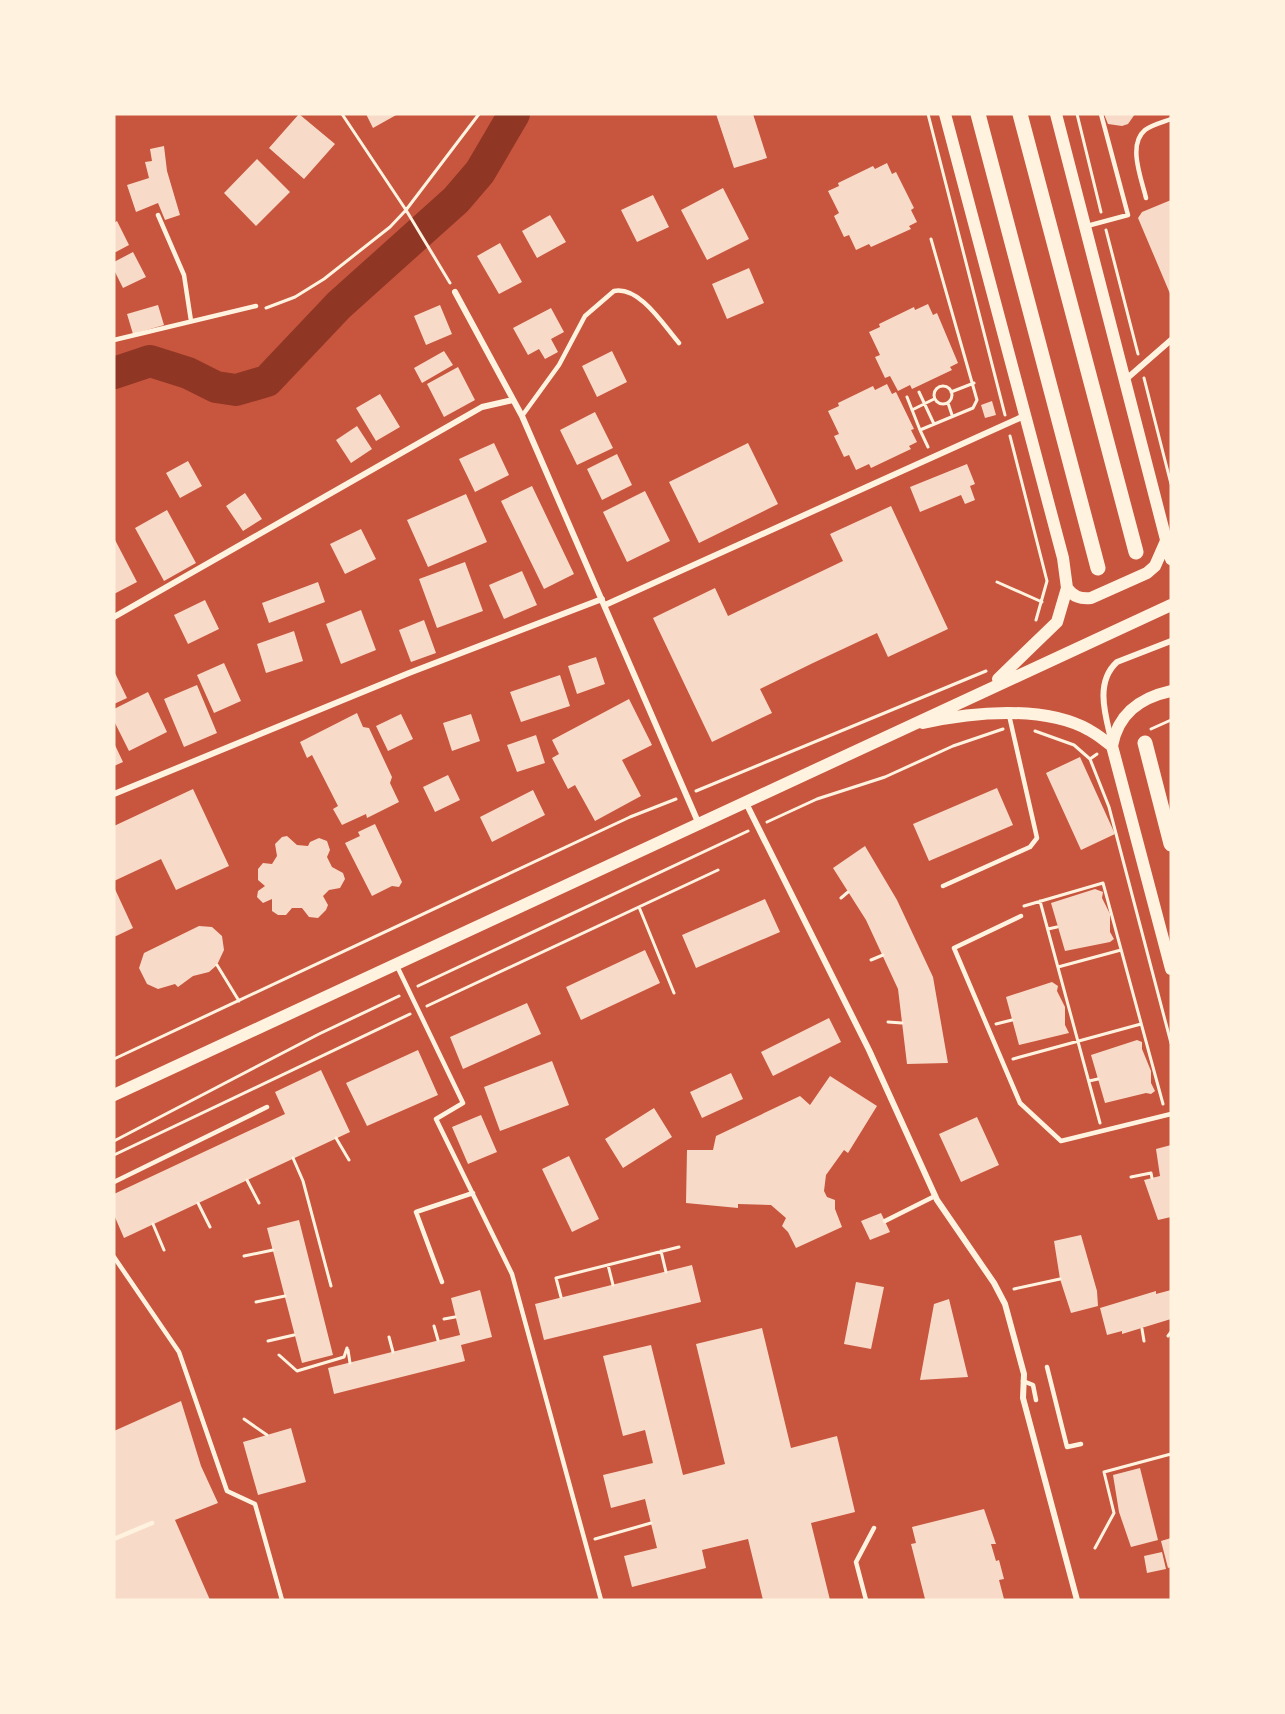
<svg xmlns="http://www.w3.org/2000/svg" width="1285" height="1714" viewBox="0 0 1285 1714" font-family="'Work Sans',sans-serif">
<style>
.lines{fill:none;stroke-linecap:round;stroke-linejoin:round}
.river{stroke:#8f3625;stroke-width:32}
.building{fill:#f7dbc8}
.path{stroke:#fff3e0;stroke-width:3}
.service{stroke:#fff3e0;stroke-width:4.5}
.minor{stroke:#fff3e0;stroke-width:6}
.secondary{stroke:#fff3e0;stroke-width:12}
.primary{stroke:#fff3e0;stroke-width:15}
</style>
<rect width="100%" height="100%" fill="#c8553d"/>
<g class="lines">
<!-- river -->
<path class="river" d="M114,373L150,361L188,373L216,387L236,390L267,381L339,305L456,200L480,172L514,114"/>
</g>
<!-- building -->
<path class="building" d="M299,114L335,144L304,179L269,148Z
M366,114H398L373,128Z
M716,114H753L767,158L734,168Z
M1104,114H1135L1128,124L1122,126L1108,124Z
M164,146L167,171L180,215L165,220L158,203L136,212L127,185L149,178L145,162L152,161L150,149Z
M257,159L290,192L256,226L224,193Z
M887,163L892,174L896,172L914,208L911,210L917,222L909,226L911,229L871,247L869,244L856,250L849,235L844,237L834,216L839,213L828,191L839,186L838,183L873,166L875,169Z
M723,188L749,239L707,260L681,210Z
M653,195L669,227L637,242L621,210Z
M1171,200V296L1138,218L1142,212Z
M550,215L566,242L537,258L522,231Z
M117,221L129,245L114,253V223Z
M500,243L522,282L499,294L477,256Z
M133,252L146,277L123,288L114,270V262Z
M749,268L764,303L727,319L712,284Z
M928,304L933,315L937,313L958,363L950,367L952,370L912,389L910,385L898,391L890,376L885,378L875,357L880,355L869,332L880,327L879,324L914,307L915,310Z
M158,305L164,325L133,334L127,314Z
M440,305L452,334L426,345L414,316Z
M551,308L564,332L551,339L558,352L545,359L539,349L528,355L513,328Z
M444,351L453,365L422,383L414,368Z
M612,351L627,382L597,397L582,366Z
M458,367L475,400L444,417L427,384Z
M887,384L892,394L896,392L914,429L911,430L917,442L909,446L911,449L871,468L869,464L856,470L849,455L844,457L834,436L839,434L828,411L839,406L838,403L873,386L875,390Z
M380,394L400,427L376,441L356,408Z
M992,401L996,415L985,418L981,405Z
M595,412L613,448L577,465L560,430Z
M357,426L372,449L351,463L336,440Z
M494,443L509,475L475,492L459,459Z
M748,443L778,504L699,543L669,482Z
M617,454L632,485L602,500L587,469Z
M188,461L202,486L180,498L166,473Z
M967,464L975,484L970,486L975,500L965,504L961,495L920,512L910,487Z
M532,486L574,574L544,589L501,501Z
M645,491L670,541L627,562L603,512Z
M245,493L262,519L243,531L226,506Z
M466,494L487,542L428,567L407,520Z
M891,506L948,629L888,657L877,633L813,663L760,689L772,713L712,742L653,618L715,588L728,616L843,561L830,534Z
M167,510L196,563L164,581L135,528Z
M361,529L376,559L345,574L330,544Z
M114,538L137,582L114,594Z
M465,562L483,611L437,628L419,579Z
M522,571L537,605L504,619L489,585Z
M318,582L325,602L269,623L262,603Z
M205,600L219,629L188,644L174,615Z
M361,610L376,650L341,664L326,624Z
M424,620L436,653L411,662L399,630Z
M294,631L303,661L266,673L257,644Z
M596,657L605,684L577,694L568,666Z
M224,663L241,701L214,713L197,675Z
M114,671L127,698L114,704Z
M560,675L570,706L521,722L510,692Z
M197,685L217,733L184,747L164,699Z
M148,692L167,732L129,751L114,721V709Z
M629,699L652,745L622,760L641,796L595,821L575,785L568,789L552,758L559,754L552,740Z
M357,713L363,727L369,728L392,777L390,783L399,802L367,818L366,814L342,825L333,809L338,806L312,755L307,758L300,742Z
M401,714L413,739L388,751L376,726Z
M471,714L480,741L452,751L443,723Z
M536,735L545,763L517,772L507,745Z
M114,743L123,762L114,766Z
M1080,757L1115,834L1081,850L1046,773Z
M448,775L460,800L435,812L423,787Z
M997,788L1013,825L929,861L913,824Z
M193,789L229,866L176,890L161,859L114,881V826Z
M533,790L545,815L492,842L480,817Z
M375,824L402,882L399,887L392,886L372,896L345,843L360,836L358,832Z
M287,836L297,845L308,846L310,842L319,838L327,841L330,850L327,857L332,867L343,873L345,879L340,888L329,890L323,896L328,905L326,910L318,918L309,917L302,908H292L286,915H278L272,911V899L263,903L257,897L258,891L265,886L258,880V869L263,863L272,864L277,856L275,844L282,837Z
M865,846L897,900L933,977L948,1063L907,1064L898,989L866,920L833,868Z
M114,887L133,928L114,937Z
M1095,889L1103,892L1102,898L1110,914V932L1114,939L1110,942L1065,951L1051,903Z
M765,899L780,932L696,968L682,935Z
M199,926L212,927L222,936L224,950L217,965L209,972L193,976L178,987L175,984L158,989L147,984L139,968L144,953Z
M645,950L660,983L581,1020L566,987Z
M1052,982L1058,986L1057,991L1065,1007V1025L1069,1033L1019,1045L1006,997Z
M527,1003L541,1034L463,1069L450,1037Z
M829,1018L841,1042L773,1076L761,1052Z
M1137,1040L1142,1042V1049L1151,1071V1083L1155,1091L1151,1094L1146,1093L1105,1103L1091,1055Z
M418,1050L438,1095L367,1126L346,1083Z
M552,1061L569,1105L500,1131L484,1087Z
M321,1070L350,1132L124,1238L114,1215V1194L285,1114L275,1092Z
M731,1073L743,1099L702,1118L690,1092Z
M830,1076L877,1106L848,1153L844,1150L826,1175L824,1191L827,1197L835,1200V1209L842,1227L796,1248L788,1232L782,1226L786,1218L771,1205L738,1204V1208L686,1203L687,1150H713L716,1136L800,1096L810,1105Z
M654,1108L672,1137L623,1168L605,1139Z
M481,1115L497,1152L468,1164L452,1127Z
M977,1117L999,1165L961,1182L939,1134Z
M1171,1145V1217L1158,1220L1144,1180L1160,1176L1156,1149Z
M569,1156L599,1219L572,1232L542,1169Z
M881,1213L890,1232L870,1240L861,1221Z
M299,1220L333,1355L302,1363L267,1228Z
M1081,1235L1097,1291L1098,1306L1071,1313L1060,1279L1054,1241Z
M692,1265L701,1302L544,1340L535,1304Z
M856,1282L884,1287L871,1349L844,1344Z
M480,1290L492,1337L461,1345L465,1361L334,1394L328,1368L460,1335L451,1298Z
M1171,1290V1319L1122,1334V1331L1107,1335L1100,1308L1156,1291V1294Z
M949,1299L968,1377L920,1380L934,1304Z
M762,1328L791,1448L837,1436L855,1512L811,1523L830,1600H763L748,1539L702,1550L706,1568L632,1587L624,1556L657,1548L645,1499L611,1508L603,1475L653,1463L645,1430L623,1436L603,1356L651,1345L683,1475L725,1464L696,1344Z
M181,1401L201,1466L218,1503L175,1520L210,1600H114V1431Z
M291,1428L306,1482L258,1495L243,1442Z
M1140,1468L1158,1540L1131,1547L1119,1512L1113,1475Z
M984,1509L996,1544H991L996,1561L999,1560L1004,1579L999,1580L1004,1599H925L911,1544L916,1543L912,1527Z
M1171,1538V1567L1168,1568L1161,1541Z
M1162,1552L1166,1569L1147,1573L1144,1556Z"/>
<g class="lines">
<!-- path -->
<path class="path" d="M342,114L406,210L450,283
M928,114L1005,415
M1077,114L1101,212
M1106,230L1138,354
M266,308L295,297L324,279L390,227L406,210L479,114
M1144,378L1171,484
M934 395a9 9 0 1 1 18 0a9 9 0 1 1-18 0Z
M919,392L934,424
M951,392L974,383
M907,397L920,430L973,408L977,400L931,239
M948,403L952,415
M912,410L934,399
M920,430L928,447
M1010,436L1047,581L1036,620
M997,582L1042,602
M1151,729L1171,720
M1035,731L1074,745L1090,759L1097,754
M1090,759L1109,807L1171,1043
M696,791L986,671
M767,822L817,799L885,777L953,746L1003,729
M841,898L848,892
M1040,901L1100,1123
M1024,906L1103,883L1163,1104
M639,907L674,993
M1048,929L1057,927
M871,960L883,955
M217,965L239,1001
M1058,967L1121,950
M418,986L748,831
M427,1006L718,870
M888,1022L902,1023
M996,1024L1012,1020
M114,1059L630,817L676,799
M1013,1059L1141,1024
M1089,1081L1098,1079
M336,1138L349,1160
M114,1141L319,1034L399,996
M114,1155L410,1014
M293,1158L303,1181L331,1286
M1131,1177L1151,1173L1152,1178
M247,1180L259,1203
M198,1203L210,1227
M153,1224L164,1250
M661,1251L666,1272
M244,1256L273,1250
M608,1265L613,1285
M1014,1289L1060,1279
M561,1297L556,1278L679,1247
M256,1302L285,1296
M444,1319L455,1317
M434,1326L438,1340
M1142,1329L1144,1341
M1168,1336L1171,1332
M389,1337L393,1352
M268,1341L294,1335
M348,1350L350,1363
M279,1355L297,1371L344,1357L347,1348
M244,1419L267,1435
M595,1539L651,1523
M1095,1548L1114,1513L1104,1472L1171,1454"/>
<!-- service -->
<path class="service" d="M1146,198C1142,180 1127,145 1145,130C1151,125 1163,122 1171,119
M158,215L184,275L191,321
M1087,226L1128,215L1101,114
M114,340L256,306
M522,416L559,365L585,316L614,291C640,286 664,326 679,343
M943,886L1030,847L1037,838L1009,715
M1021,916L954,948L1020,1103L1061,1141L1171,1114
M396,964L463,1103L436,1119L512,1274L601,1600
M114,1182L267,1107
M885,1221L935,1196
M114,1257L179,1352L227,1491L255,1504L282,1600
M442,1282L416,1212L473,1193
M1047,1367L1067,1447L1081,1444
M1023,1381L1033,1385L1036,1400
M114,1539L152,1523
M866,1600L856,1562L874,1528"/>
<!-- minor -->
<path class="minor" d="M455,292L522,416L698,822
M1124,381L1171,340
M605,605L1024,416
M114,617L482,407L513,400
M1111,739C1105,714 1095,682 1117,662L1171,641
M114,794L409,673L602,599
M745,801L869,1050L937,1200L994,1283L1005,1304L1024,1374L1023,1398L1077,1600"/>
<!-- secondary -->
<path class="secondary" d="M945,114L1063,558L1067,588L1057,622L998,679
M1056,114L1171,559
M1067,588C1074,597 1080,599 1091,598L1147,573L1155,566L1166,541
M1171,691C1139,698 1118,714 1112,746L1171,969
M923,723C972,712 1044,705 1089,730C1097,734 1105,741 1112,746
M114,1095L1171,605"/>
<!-- primary -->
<path class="primary" d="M978,114L1098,568
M1020,114L1136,552
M1145,743L1171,844"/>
</g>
<!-- border -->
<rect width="1285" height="1714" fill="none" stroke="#fff3e0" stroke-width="231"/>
</svg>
